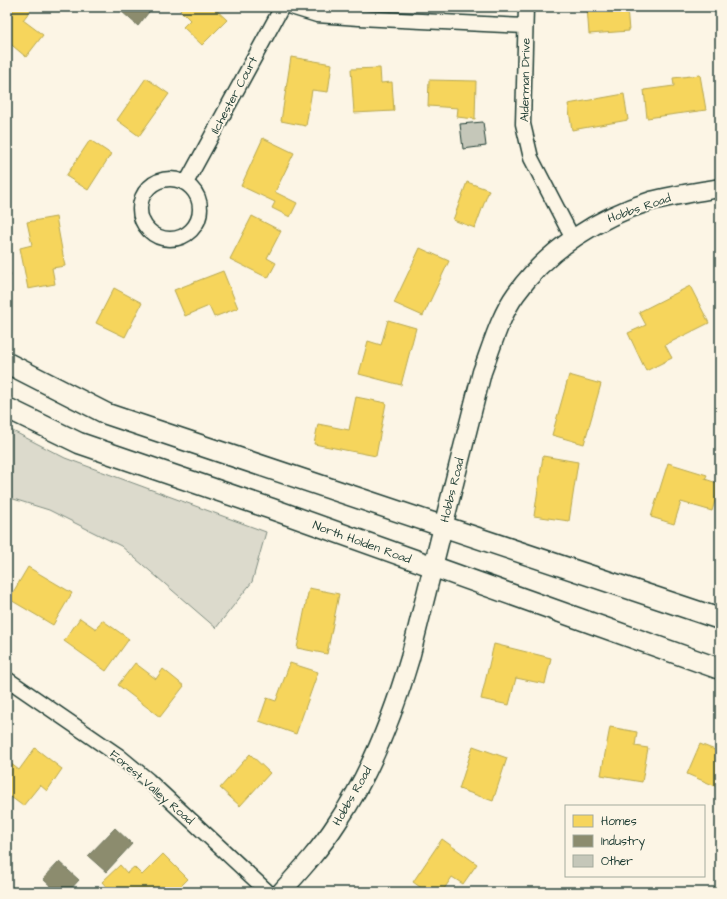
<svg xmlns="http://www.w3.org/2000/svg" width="727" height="899" viewBox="0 0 727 899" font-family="'Architects Daughter',sans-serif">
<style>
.green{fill:#dcdacc;stroke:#7e8c80}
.homes{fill:#f6d55c;stroke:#b6a750}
.industry{fill:#8c8c6e;stroke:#6b745d}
.building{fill:#c5c7b9;stroke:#1f3d34}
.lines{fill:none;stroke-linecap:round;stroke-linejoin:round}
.minor-casing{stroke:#1f3d34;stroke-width:17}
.tertiary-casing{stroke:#1f3d34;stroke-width:21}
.secondary-casing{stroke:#1f3d34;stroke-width:23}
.minor{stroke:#fcf5e5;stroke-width:14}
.tertiary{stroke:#fcf5e5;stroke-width:18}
.secondary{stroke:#fcf5e5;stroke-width:20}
.labels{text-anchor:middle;stroke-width:4;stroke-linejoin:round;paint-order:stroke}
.street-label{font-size:12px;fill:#1f3d34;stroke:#fcf5e5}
</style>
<rect width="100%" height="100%" fill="#fcf5e5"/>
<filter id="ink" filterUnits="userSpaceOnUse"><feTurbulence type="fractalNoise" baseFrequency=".025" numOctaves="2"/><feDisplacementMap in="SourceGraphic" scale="8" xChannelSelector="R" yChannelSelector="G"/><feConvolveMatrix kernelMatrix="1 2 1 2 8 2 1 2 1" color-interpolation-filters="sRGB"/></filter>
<g filter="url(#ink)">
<!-- green -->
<path class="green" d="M7,428L65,458L266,532L252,582L216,628L121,546L49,510L7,497Z"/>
<!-- homes -->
<path class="homes" d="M7,7H33L23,20L43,35L26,57L7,41Z
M177,7H213L227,20L202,45L183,27L190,20Z
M587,7H627L629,31L589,34Z
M291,57L332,64L328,92L312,90L306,126L281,121Z
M380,68L381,83L392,82L394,111L354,113L351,69Z
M700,75L706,110L647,118L644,90L674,86L673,78Z
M146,78L169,94L139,136L117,120Z
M429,80L476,81L475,119L457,117L458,108L428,106Z
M624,94L628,120L572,130L568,104Z
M263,138L294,153L275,192L297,203L290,217L272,208L275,202L241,186Z
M90,140L111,154L88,190L66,176Z
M467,182L489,190L475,228L453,220Z
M252,216L281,231L267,258L276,263L268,278L230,259Z
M56,217L65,266L52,268L55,284L28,289L20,248L32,245L27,222Z
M420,248L449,261L423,316L394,303Z
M223,271L238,308L214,317L209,306L185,316L174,290Z
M690,286L709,323L665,345L672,358L646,371L628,333L646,325L639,312Z
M114,288L142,303L125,337L96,323Z
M388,320L416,328L401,385L359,374L368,341L381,345Z
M569,375L601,384L584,444L552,435Z
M356,397L386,403L376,456L314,444L318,424L349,430Z
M543,456L578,462L569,521L534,516Z
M668,463L707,475L705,479L720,484L712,511L681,502L674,524L651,517Z
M28,567L72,593L53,625L9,599Z
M309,588L339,594L327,654L297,648Z
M80,618L96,629L102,620L129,639L106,671L64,641Z
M494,644L551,658L545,684L516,678L509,705L481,699Z
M135,663L156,679L163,669L184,686L160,717L118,685Z
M290,663L318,672L296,734L259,721L267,698L276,701Z
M610,727L637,732L635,746L648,748L642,782L601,775Z
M700,744L720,752V788L687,774Z
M473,746L507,758L493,801L459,789Z
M35,748L62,769L47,791L40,785L23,806L7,794V768L10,763L19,770Z
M250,754L270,773L240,806L220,788Z
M442,839L477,864L463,884L452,877L442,892H427L413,882Z
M163,854L188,879L175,892H111L102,882L120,865L127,873L134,867L142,875Z"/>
<!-- industry -->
<path class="industry" d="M125,7H151L152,8L138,26L121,11Z
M7,272L11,274L7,283Z
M115,828L132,844L106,872L88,856Z
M59,862L79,880L68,892H57L43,879Z"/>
<!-- building -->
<path class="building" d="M483,122L486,146L463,149L460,124Z"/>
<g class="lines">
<!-- minor casing -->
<g class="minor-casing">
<path id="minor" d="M291,7L317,15L359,18L525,26
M526,7L523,124L531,158L573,239
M140 209a30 30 0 1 1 60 0a30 30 0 1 1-60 0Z
M186,183L282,7
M7,679L119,756L148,780L268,892"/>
</g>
<!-- tertiary casing -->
<g class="tertiary-casing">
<path id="tertiary" d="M281,892C301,870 321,848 337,823C371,773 393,716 410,658L482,372C492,346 500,316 516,294C548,249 599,217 651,201C674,195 697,192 720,188"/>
</g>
<!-- secondary casing -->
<g class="secondary-casing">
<path id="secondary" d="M7,363L107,414L720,619
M7,408L79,443L272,509L720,669"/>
</g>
<!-- minor -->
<use href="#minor" class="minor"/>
<!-- tertiary -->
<use href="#tertiary" class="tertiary"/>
<!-- secondary -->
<use href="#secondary" class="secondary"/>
</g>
</g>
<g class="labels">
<!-- street labels -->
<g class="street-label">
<text transform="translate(525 80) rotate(-89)" y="4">Alderman Drive</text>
<text transform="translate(234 95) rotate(-62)" y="4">Ilchester Court</text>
<text transform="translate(639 208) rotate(-19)" y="4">Hobbs Road</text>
<text transform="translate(452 490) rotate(-76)" y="4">Hobbs Road</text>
<text transform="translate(362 542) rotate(20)" y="4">North Holden Road</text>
<text transform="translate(152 787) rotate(41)" y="4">Forest Valley Road</text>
<text transform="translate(352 796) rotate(-60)" y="4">Hobbs Road</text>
</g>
</g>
<!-- margin -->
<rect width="727" height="899" fill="none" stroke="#fcf5e5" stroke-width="24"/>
<rect x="12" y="12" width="703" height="875" fill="none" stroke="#1f3d34" stroke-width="1.5" filter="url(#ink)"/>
<!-- legend -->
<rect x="565" y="805" width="140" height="72" fill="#fcf5e5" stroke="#a4ab9e"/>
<rect x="573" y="815" width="20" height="12" fill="#f6d55c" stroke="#a4ab9e"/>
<text x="601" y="825" font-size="12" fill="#1f3d34">Homes</text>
<rect x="573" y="835" width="20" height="12" fill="#8c8c6e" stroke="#a4ab9e"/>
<text x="601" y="845" font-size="12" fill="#1f3d34">Industry</text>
<rect x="573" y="855" width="20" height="12" fill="#c5c7b9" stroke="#a4ab9e"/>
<text x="601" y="865" font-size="12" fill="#1f3d34">Other</text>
</svg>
